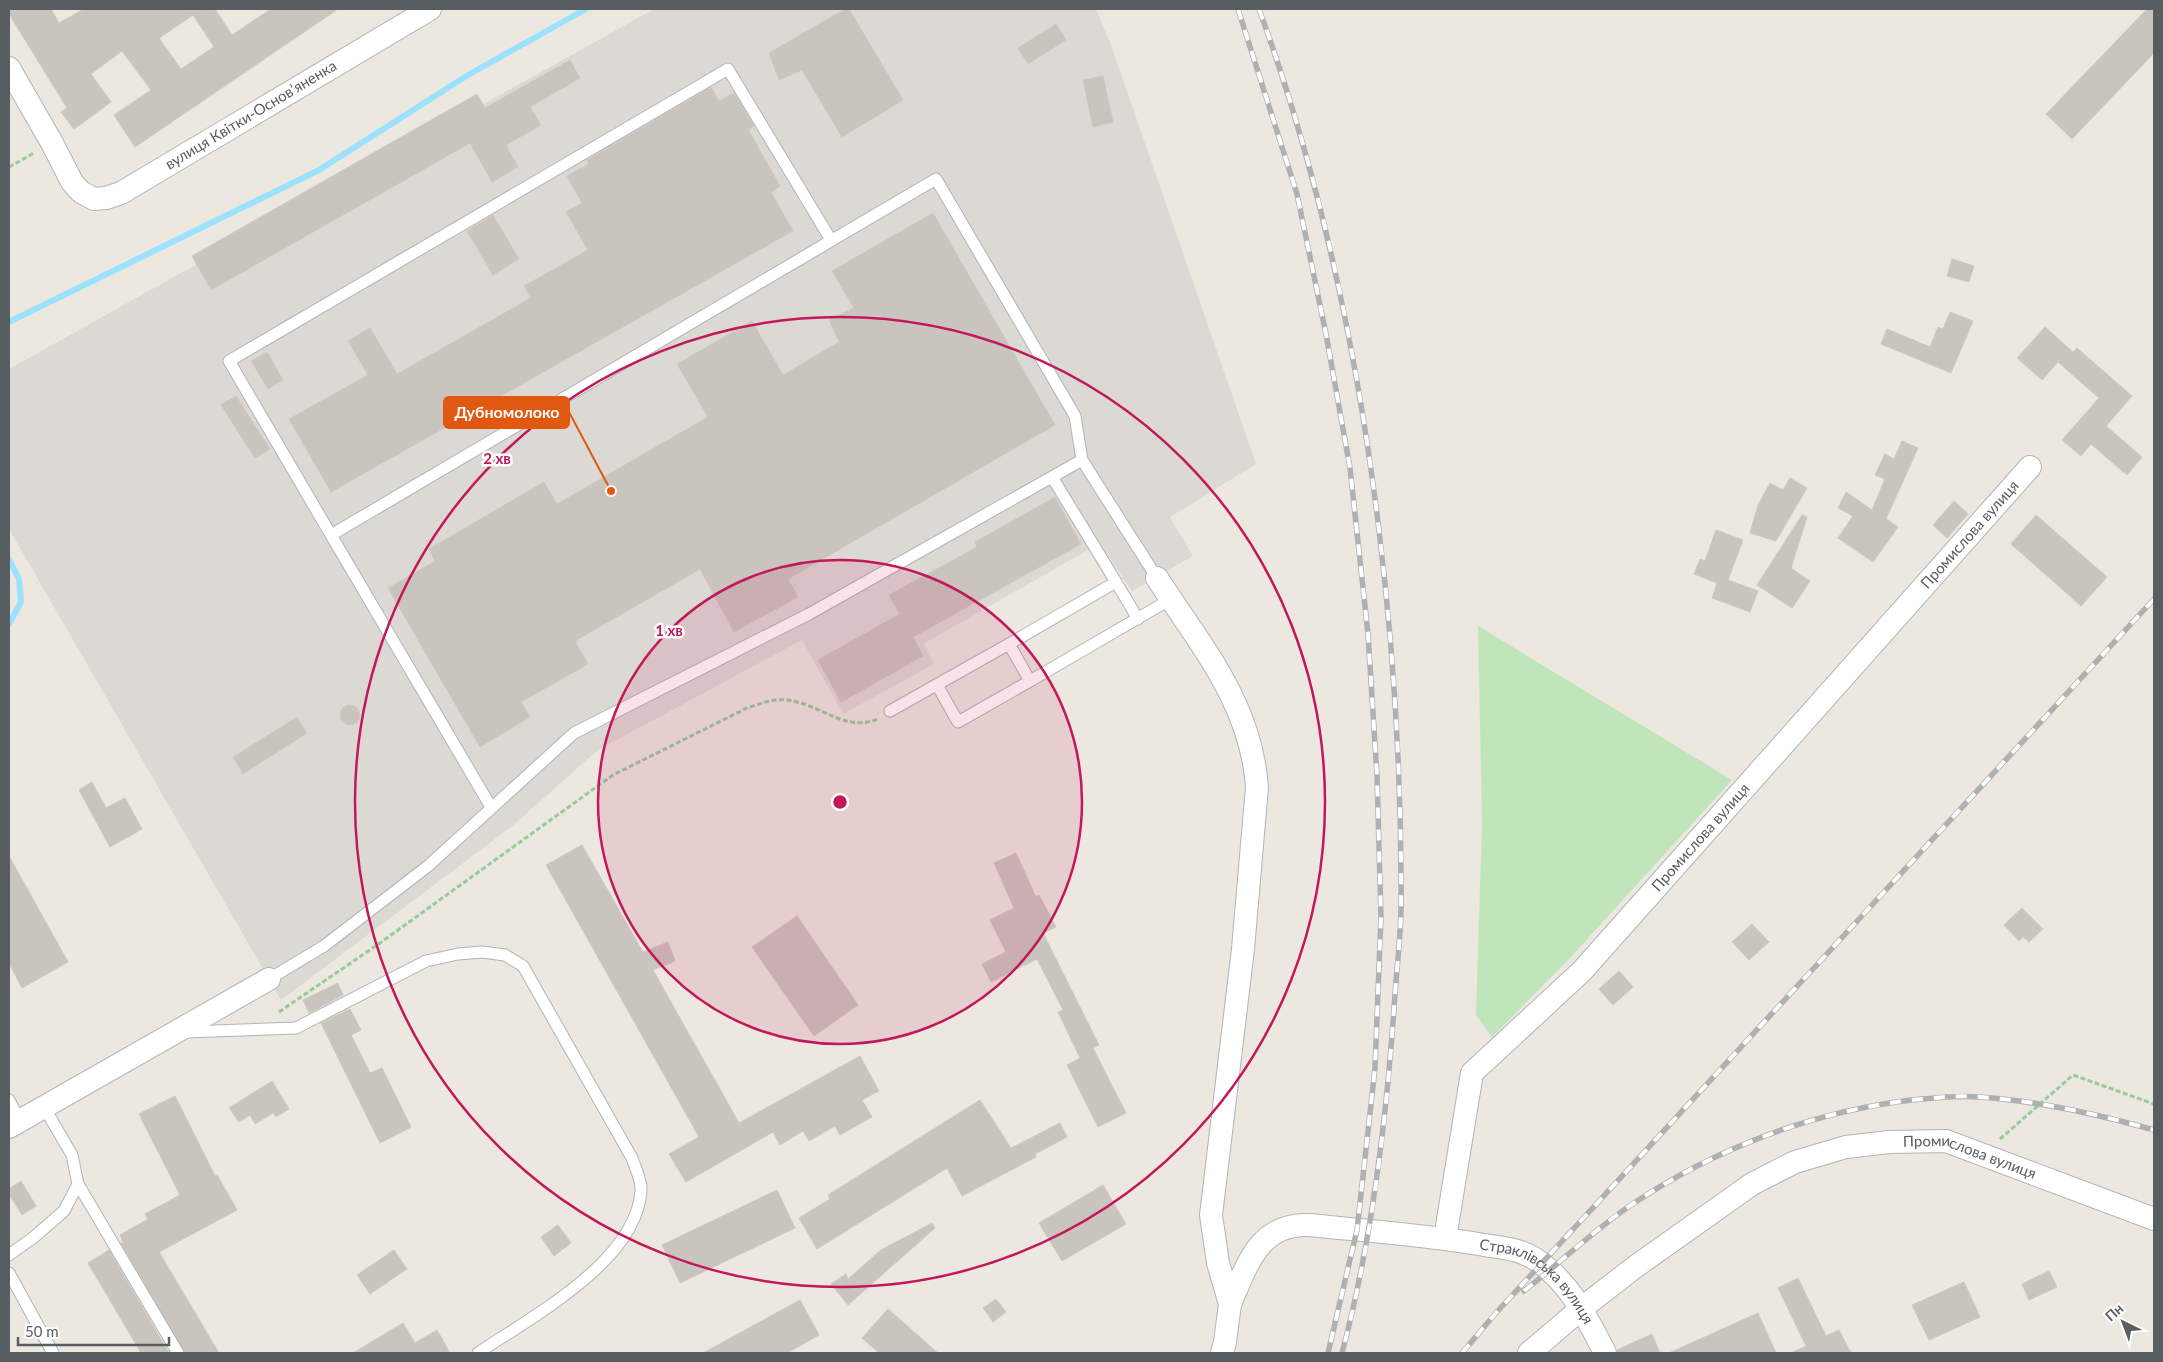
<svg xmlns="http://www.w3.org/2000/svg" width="2163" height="1362" viewBox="0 0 2163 1362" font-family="Lato,sans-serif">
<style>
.industrial{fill:#dcd9d4}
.green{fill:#c0e5ba}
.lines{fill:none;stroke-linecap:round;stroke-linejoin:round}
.stream{stroke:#9ce2ff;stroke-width:6}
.building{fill:#cac4be;stroke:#d1c8be;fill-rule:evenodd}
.service-casing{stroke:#b0b4b8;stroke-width:13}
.minor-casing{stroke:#b0b4b8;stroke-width:24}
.path{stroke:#96cb9d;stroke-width:3;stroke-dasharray:5 2.5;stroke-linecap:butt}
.service{stroke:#fff;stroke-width:11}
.minor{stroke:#fff;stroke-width:22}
.rail-casing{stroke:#afb0b1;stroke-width:5.5}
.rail{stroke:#fff;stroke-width:4;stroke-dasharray:11;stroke-linecap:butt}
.ring{fill:none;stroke:#c2185b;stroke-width:2.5}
.labels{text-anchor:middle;stroke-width:5;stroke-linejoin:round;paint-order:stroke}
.street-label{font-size:15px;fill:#585d61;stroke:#fff}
.centre{fill:#c2185b;stroke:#fff;stroke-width:2.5}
.ring-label{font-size:15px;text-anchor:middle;font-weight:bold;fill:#c2185b;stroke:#fff;stroke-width:5;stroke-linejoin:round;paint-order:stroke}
.leader{fill:none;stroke:#e15910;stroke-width:2}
.callout-dot{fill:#e15910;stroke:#fff;stroke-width:2}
.callout{fill:#e15910;stroke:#e15910;stroke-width:2}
.callout-label{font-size:16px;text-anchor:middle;font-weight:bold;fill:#fff}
</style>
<rect width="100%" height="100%" fill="#ece7df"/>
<!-- industrial -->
<path class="industrial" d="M654,9H1096L1111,45L1256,464L1170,517L1193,556L1132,591L1100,543L923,644L934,664L843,714L802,640L598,750L511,827L281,1000L9,529V369Z"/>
<!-- green -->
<path class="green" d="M1478,626L1732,780L1569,959L1492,1037L1476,1015L1482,823Z"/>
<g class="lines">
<!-- stream -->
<path class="stream" d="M9,322L319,170L468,75L586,9
M9,559L19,579L21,602L9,624"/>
</g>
<!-- building -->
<path class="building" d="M9,9H51L59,23L84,9H215L232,35L271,9H338L135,147L114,115L151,90L122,51L91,74L111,102L74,129L61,112L67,108L9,14ZM193,15L214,47L181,69L159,38Z
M845,9H849L903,100L842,137L802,70L779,80L769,53Z
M2147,9H2154V53L2072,139L2046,114Z
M1056,24L1066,40L1028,64L1018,48Z
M570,60L580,78L530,107L541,125L506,145L518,167L492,182L470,143L211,290L192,256L477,94L485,108Z
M1103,76L1113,122L1093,127L1083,80Z
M711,87L719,101L734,93L754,126L748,129L780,186L771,192L793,231L331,492L289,419L368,375L348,341L370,328L397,374L531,298L524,286L588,250L566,212L582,203L567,176L589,164L587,160Z
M933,213L1055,425L788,579L798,597L734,632L700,569L575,641L588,664L521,702L530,717L480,747L388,588L435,561L429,549L544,482L557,504L708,417L677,364L752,321L783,375L839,342L829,320L854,308L832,271Z
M493,215L519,259L493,275L467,231Z
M1952,259L1974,266L1969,282L1947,276Z
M1950,312L1973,321L1951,373L1881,344L1887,329L1930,347L1938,327L1943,329Z
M2045,327L2073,352L2077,348L2132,396L2106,426L2142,457L2127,475L2091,444L2081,456L2062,440L2099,398L2058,362L2042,380L2017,358Z
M267,352L283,380L268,389L251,361Z
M236,396L270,449L255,458L221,405Z
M1902,441L1918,448L1886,519L1898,527L1873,562L1838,538L1853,516L1838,508L1846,492L1872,510L1885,479L1875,475L1885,454L1894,459Z
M1790,478L1807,488L1776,541L1750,533L1758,505L1770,483L1783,490Z
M1055,497L1081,544L913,637L923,656L841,702L818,660L900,614L889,595L977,547L975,542Z
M1954,501L1968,514L1947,538L1933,525Z
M1802,515L1807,517L1791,568L1810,581L1792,608L1757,585Z
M2036,515L2107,577L2081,606L2011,544Z
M1716,530L1743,540L1728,580L1758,591L1750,612L1712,598L1717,583L1694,574L1700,559L1705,561Z
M340 715a10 10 0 1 1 20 0a10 10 0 1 1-20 0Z
M297,717L307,733L243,774L233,757Z
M92,782L106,808L125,798L142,829L110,847L79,790Z
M582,845L643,952L668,942L675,961L653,970L739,1123L860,1056L879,1091L862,1100L872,1117L840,1135L835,1126L809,1141L803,1131L780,1145L773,1132L686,1182L669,1154L699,1137L546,865Z
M1016,853L1036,897L1039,895L1056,927L1043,933L1099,1045L1093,1048L1126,1113L1098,1127L1067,1065L1080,1058L1058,1012L1063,1010L1037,959L991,982L982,964L1006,952L990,920L1014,908L994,863Z
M9,856L68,962L22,988L9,963Z
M2022,908L2043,929L2029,942L2023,937L2019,941L2004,925Z
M797,916L858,1005L814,1036L752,947Z
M1752,924L1769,942L1749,960L1732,942Z
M1619,971L1633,987L1613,1005L1599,989Z
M338,983L343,995L309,1013L303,1000Z
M350,1009L361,1030L351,1035L370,1073L382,1068L411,1127L380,1143L321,1023Z
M272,1081L289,1109L276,1117L273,1113L255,1124L250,1115L239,1122L229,1108Z
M175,1096L215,1176L217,1175L237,1210L159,1252L219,1353H185L121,1243L123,1242L120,1235L148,1219L145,1214L180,1195L139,1114Z
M980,1100L1011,1148L1060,1123L1067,1137L1035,1154L1036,1157L962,1196L947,1168L817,1249L799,1218L830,1199L828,1195Z
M21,1181L36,1206L22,1215L9,1194V1189Z
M1103,1185L1126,1224L1062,1261L1039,1223Z
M777,1190L795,1228L680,1283L662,1245Z
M932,1223L935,1228L848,1305L831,1284L846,1274L848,1279L881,1250Z
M558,1225L571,1243L554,1256L541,1237Z
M109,1250L169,1353H141L88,1263Z
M394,1250L407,1269L370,1294L357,1275Z
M2049,1271L2057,1287L2029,1300L2022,1284Z
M1798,1278L1826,1336L1839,1330L1851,1353H1791L1806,1346L1778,1288Z
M1964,1282L1980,1317L1929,1340L1912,1305Z
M996,1299L1006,1312L993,1322L983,1308Z
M800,1300L819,1335L787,1353H703Z
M888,1309L938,1353H879L862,1338Z
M1758,1313L1776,1353H1669Z
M403,1323L415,1343L437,1330L450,1353H353Z
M1652,1334L1660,1353H1618L1617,1350Z"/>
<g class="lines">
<!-- service casing -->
<g class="service-casing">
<path id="service" d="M1052,477L1116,582
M331,535L229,361L728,69L831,240
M1009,644L1116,582L1138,619
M1030,681L1171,599
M890,711L1009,644L1030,681L958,722L937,685
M491,807L331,535L936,179L1075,416L1082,460
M269,979L324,946L428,866L574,733L809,614L1082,460L1157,578
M185,1032L296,1028L426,961L458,954L482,952L505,955L523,966L632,1158C635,1167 642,1181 641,1191C636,1262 531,1317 478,1353
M9,1100L20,1121
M78,1184L178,1353
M9,1255L34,1237L64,1211L78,1184L72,1155L44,1107
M9,1273L53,1353"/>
</g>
<!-- minor casing -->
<g class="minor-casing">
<g id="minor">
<path d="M9,68L52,143L72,182L81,192L94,199L106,198L121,193L430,9"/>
<path d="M1157,578C1201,646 1251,703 1257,787L1243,949L1211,1215L1218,1263L1230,1304L1225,1342L1222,1353"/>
<path d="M9,1127L269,979"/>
<path id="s1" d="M1445,1238L1472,1073L1582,971L2030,467"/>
<path id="s2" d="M1230,1304C1247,1265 1259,1223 1309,1225C1368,1231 1427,1235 1484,1245C1502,1248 1520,1249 1535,1259C1569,1281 1588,1319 1605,1353"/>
<path id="s3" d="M1529,1353L1582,1308L1635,1267L1752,1184L1795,1162L1846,1147L1889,1142L1946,1141L2154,1219"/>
</g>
</g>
<!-- path -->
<path class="path" d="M9,167L34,153
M279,1012L380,943L613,775L747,708C762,703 777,697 793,701C824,707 845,732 878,719
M2000,1139L2073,1075L2154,1104"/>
<!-- service -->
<use href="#service" class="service"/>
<!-- minor -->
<use href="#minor" class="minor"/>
<!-- rail casing -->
<g class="rail-casing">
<path id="rail" d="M1238,9L1297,194L1326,334L1350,468L1368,634L1377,776L1381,917L1375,1068L1357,1230L1328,1353
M1259,9C1320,176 1356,345 1378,522C1394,651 1402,782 1401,912C1400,944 1396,976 1394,1008C1386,1124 1372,1241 1342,1353
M1524,1291C1561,1262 1595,1229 1634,1203C1717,1148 1812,1112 1911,1100C1934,1098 1957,1095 1980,1097C2039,1101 2097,1114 2154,1130
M1462,1353L1495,1314L2154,599"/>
</g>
<!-- rail -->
<use href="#rail" class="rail"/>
</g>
<!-- distance rings -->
<circle cx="840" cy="802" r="242" fill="#c2185b" fill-opacity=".12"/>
<g class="ring">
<circle cx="840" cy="802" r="242"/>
<circle cx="840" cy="802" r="485"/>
</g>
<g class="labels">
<!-- street labels -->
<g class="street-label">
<text transform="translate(251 115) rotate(-31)" y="5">вулиця Квітки-Основʼяненка</text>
<text dy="5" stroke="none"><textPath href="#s1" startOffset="901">Промислова вулиця</textPath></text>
<text dy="5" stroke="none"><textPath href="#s1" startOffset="496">Промислова вулиця</textPath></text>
<text dy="5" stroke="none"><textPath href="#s3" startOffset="508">Промислова вулиця</textPath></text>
<text dy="5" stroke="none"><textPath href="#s2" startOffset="364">Страклівська вулиця</textPath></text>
</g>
</g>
<circle cx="840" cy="802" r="8" class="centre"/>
<g class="ring-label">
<text x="497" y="464">2 хв</text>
<text x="669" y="636">1 хв</text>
</g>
<!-- callouts -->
<path class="leader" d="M611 491L569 412"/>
<circle class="callout-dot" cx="611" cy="491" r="5"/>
<rect class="callout" x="444" y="397" width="125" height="31" rx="5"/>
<g class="callout-label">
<text x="507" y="418">Дубномолоко</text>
</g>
<!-- border -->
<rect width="2163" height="1362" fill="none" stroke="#585d61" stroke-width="20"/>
<!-- north arrow -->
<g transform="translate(2123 1322) rotate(318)" stroke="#ffffff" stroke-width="4" paint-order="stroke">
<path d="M0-4L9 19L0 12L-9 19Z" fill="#585d61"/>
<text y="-8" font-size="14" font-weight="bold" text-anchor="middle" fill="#585d61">Пн</text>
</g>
<!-- scale -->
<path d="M18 1337v8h151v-8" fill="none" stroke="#585d61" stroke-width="2.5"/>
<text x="25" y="1337" font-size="15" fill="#585d61" stroke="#ffffff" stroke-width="4" paint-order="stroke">50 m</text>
</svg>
